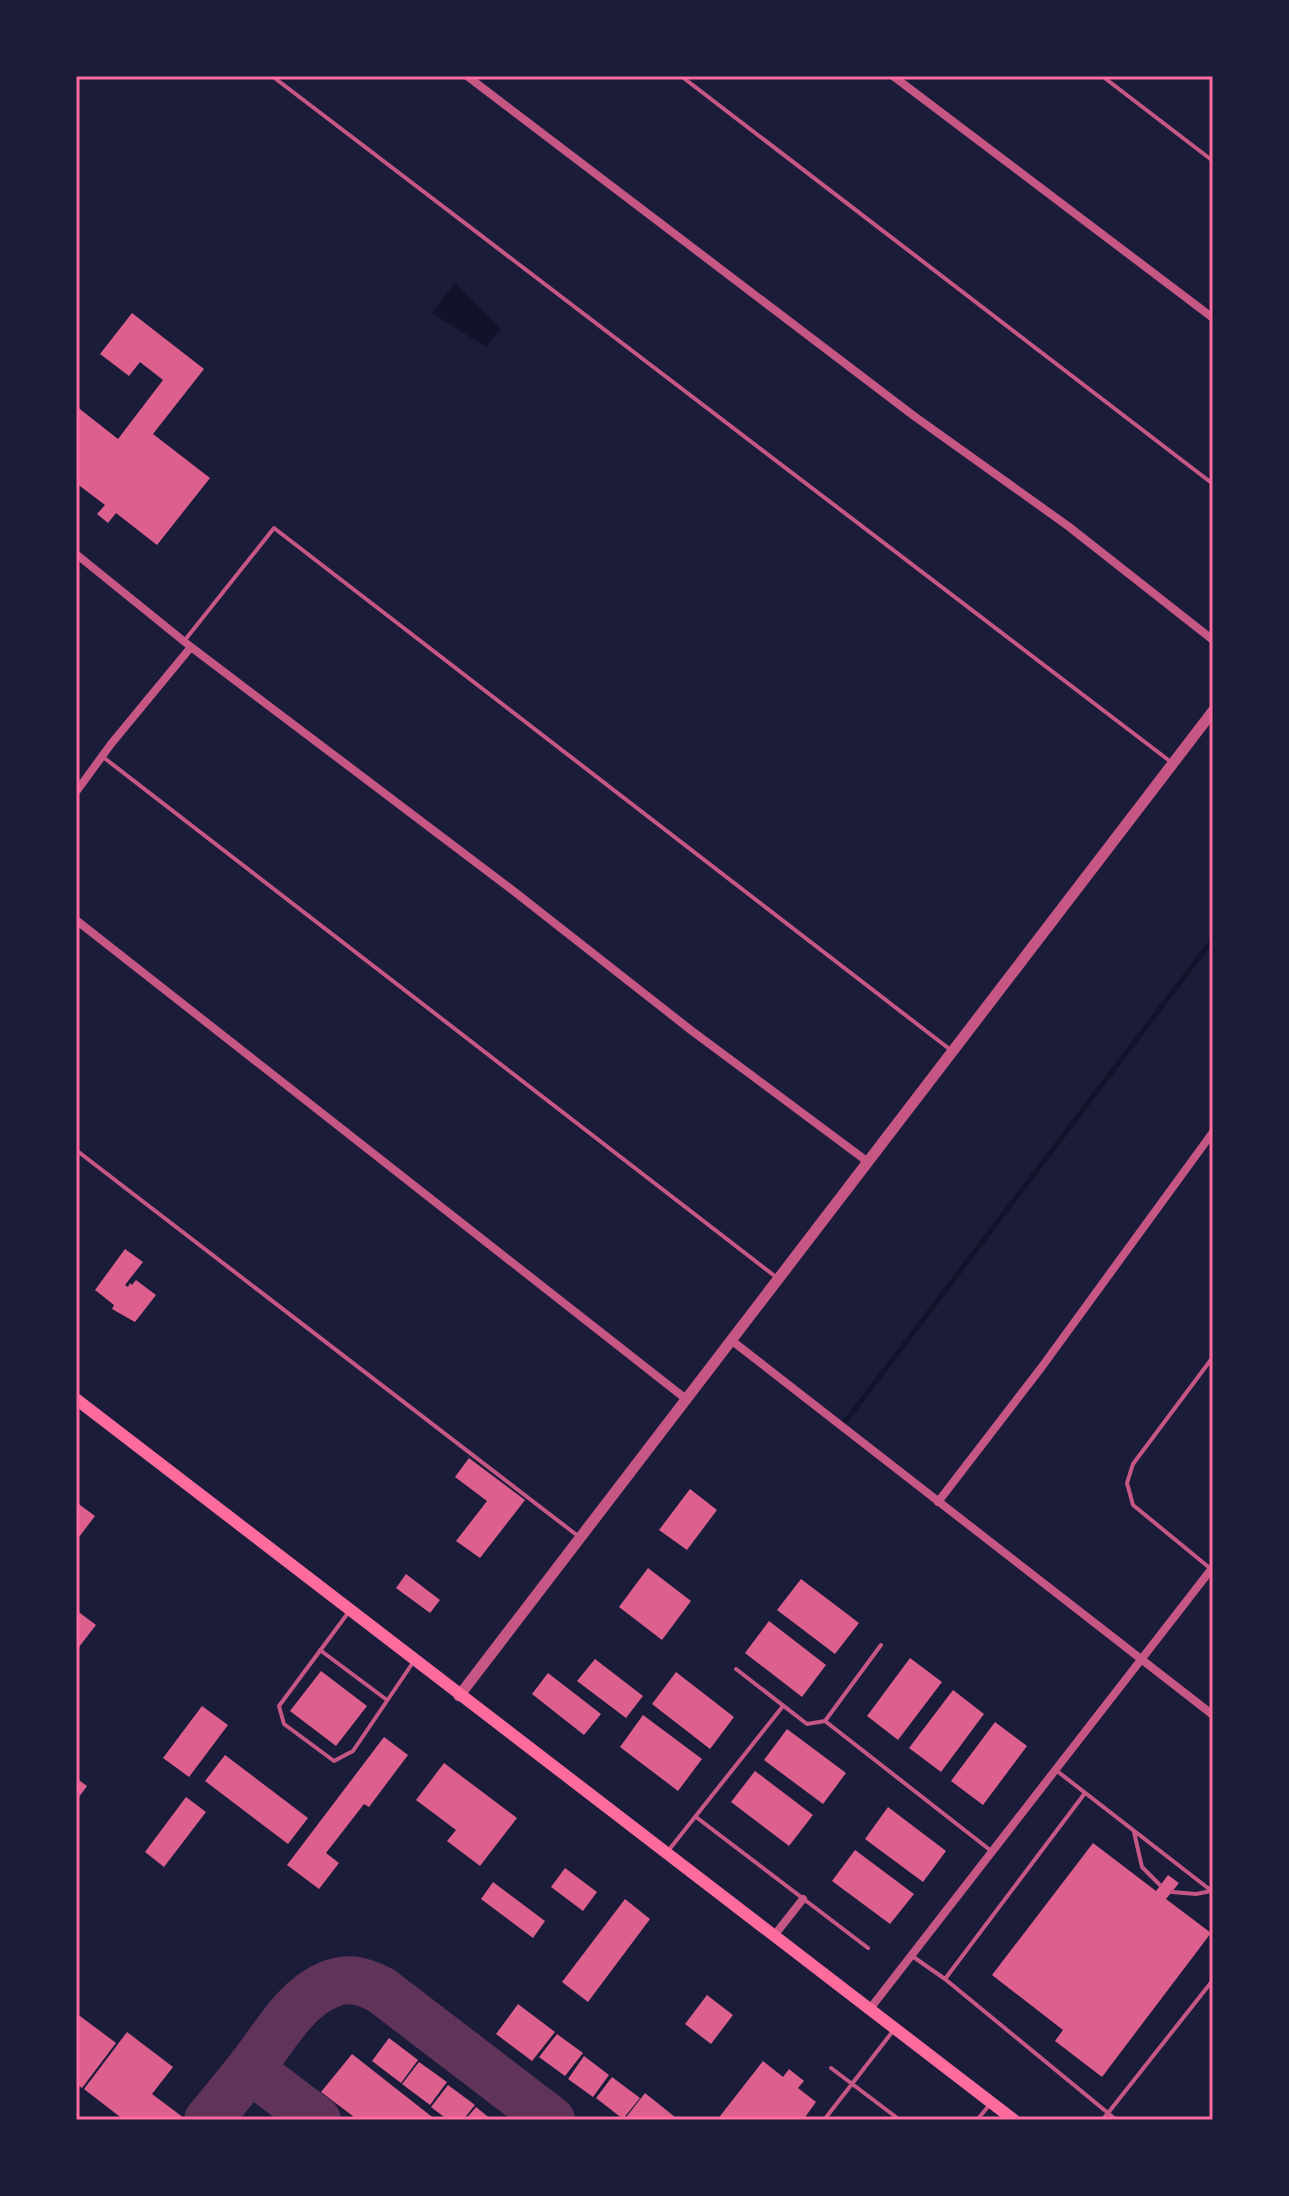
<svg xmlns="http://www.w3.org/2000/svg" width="1289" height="2196" viewBox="0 0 1289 2196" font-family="'Roboto Serif',serif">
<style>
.water{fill:#12122b}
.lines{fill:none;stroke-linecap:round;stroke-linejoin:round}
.stream{stroke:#12122b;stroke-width:5}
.taxiway{stroke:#603358;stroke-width:48}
.building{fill:#dd5f8e}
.service{stroke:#c65784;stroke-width:4}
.minor{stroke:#c65784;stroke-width:8}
.tertiary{stroke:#c65784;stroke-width:11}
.secondary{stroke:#ff6b9d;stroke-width:12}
.neatline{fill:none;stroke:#ff6b9d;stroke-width:3}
</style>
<rect width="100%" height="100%" fill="#1b1b3a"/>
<!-- water -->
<path class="water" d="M455,283L501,329L486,347L432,313Z"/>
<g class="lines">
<!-- stream -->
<path class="stream" d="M842,1426L1213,939"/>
<!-- taxiway -->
<path class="taxiway" d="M250,2069L317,2120
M208,2120C224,2101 240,2081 255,2062C275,2036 296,1998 328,1985C348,1976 363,1981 381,1990L551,2120"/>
</g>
<!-- building -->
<path class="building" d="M132,313L204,369L153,434L210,478L157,545L116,513L108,523L97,514L105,505L76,483V406L118,439L163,380L140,362L129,376L100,354Z
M125,1249L143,1262L125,1285L128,1287L130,1283L132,1285L136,1280L156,1295L135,1322L112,1309L114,1305L95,1290Z
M469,1458L525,1500L480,1558L456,1541L487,1501L455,1477Z
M690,1489L717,1510L687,1550L659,1530Z
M76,1502L95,1516L76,1541Z
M648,1568L691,1601L662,1640L619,1607Z
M406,1574L440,1600L430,1613L396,1588Z
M801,1579L859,1623L835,1654L777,1610Z
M76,1610L96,1625L79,1647L76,1644Z
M769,1621L826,1665L802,1697L745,1653Z
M910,1658L942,1682L898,1740L867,1716Z
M595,1659L643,1696L626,1718L577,1681Z
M321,1671L367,1706L336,1746L290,1711Z
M676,1672L734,1717L710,1749L652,1704Z
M548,1673L601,1714L584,1735L532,1694Z
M953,1690L984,1714L941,1772L909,1748Z
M202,1706L228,1725L189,1777L163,1758Z
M643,1715L702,1759L678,1791L620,1747Z
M995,1722L1027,1746L983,1805L951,1781Z
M787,1729L846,1773L823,1804L764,1760Z
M384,1737L408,1755L369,1807L364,1804L326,1853L339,1863L319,1889L287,1865Z
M225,1755L308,1818L288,1844L205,1781Z
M444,1763L517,1818L480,1866L447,1841L456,1830L416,1800Z
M755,1771L813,1815L789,1846L731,1802Z
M76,1778L87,1786L76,1801Z
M186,1797L206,1812L164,1867L145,1852Z
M888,1807L946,1851L923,1882L865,1839Z
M1093,1843L1156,1891L1168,1875L1179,1883L1166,1899L1211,1933L1102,2077L1055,2041L1063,2030L992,1975Z
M855,1850L914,1894L890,1924L832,1881Z
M565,1868L597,1892L583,1911L551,1887Z
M493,1882L545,1921L533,1938L481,1899Z
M625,1899L650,1919L588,2002L562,1982Z
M707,1995L733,2015L711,2044L685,2024Z
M518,2004L555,2032L532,2061L496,2034Z
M76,2013L116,2043L82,2088L76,2084Z
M127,2032L173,2067L152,2094L184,2118L182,2120H124L84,2089Z
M557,2034L583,2053L565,2076L539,2057Z
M389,2038L418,2060L401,2083L372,2061Z
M352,2054L436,2120H358L321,2092Z
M584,2056L609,2075L593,2097L568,2079Z
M763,2061L783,2077L789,2069L804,2081L798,2088L816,2102L803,2120H717Z
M419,2062L447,2082L430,2105L402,2084Z
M612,2077L640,2098L623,2119L596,2098Z
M448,2085L475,2105L463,2120H448L431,2107Z
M645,2093L675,2117L672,2120H624Z
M476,2107L492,2120H465Z"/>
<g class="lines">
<!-- service -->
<path class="service" d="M272,76L1171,762
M681,76L1213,484
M1102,76L1213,161
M185,640L274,528L952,1051
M103,757L776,1277
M76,1150L578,1536
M1211,1569L1133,1505L1127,1483L1133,1464L1213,1357
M348,1613L279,1706L284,1724L334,1761L353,1751L414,1661
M320,1650L387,1700
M736,1669L807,1724L825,1721L990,1850
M825,1721L881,1645
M1057,1771L1213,1892
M696,1817L868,1948
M1134,1832L1142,1867L1160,1885
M668,1851L783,1706
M1172,1892L1196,1894L1211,1891
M912,1956L945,1979L1085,1793
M945,1979L1108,2113L1102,2120
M831,2068L900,2120
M824,2120L893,2031
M977,2120L991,2103
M1116,2120L1108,2113L1213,1980"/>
<!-- minor -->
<path class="minor" d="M467,76L914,416L1068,526L1213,640
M893,76L1213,318
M76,554L191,647L511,889L692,1031L868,1162
M76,792L111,744L191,647
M76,920L686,1399
M731,1340L1213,1715
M938,1502L1041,1368L1213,1132
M773,1937L803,1899
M869,2010L1213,1567"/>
<!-- tertiary -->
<path class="tertiary" d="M459,1696L1213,711"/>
<!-- secondary -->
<path class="secondary" d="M76,1399L1014,2120"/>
</g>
<!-- border -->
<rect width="1289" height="2196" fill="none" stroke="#1b1b3a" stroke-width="156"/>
<rect x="78" y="78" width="1133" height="2040" class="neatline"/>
</svg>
